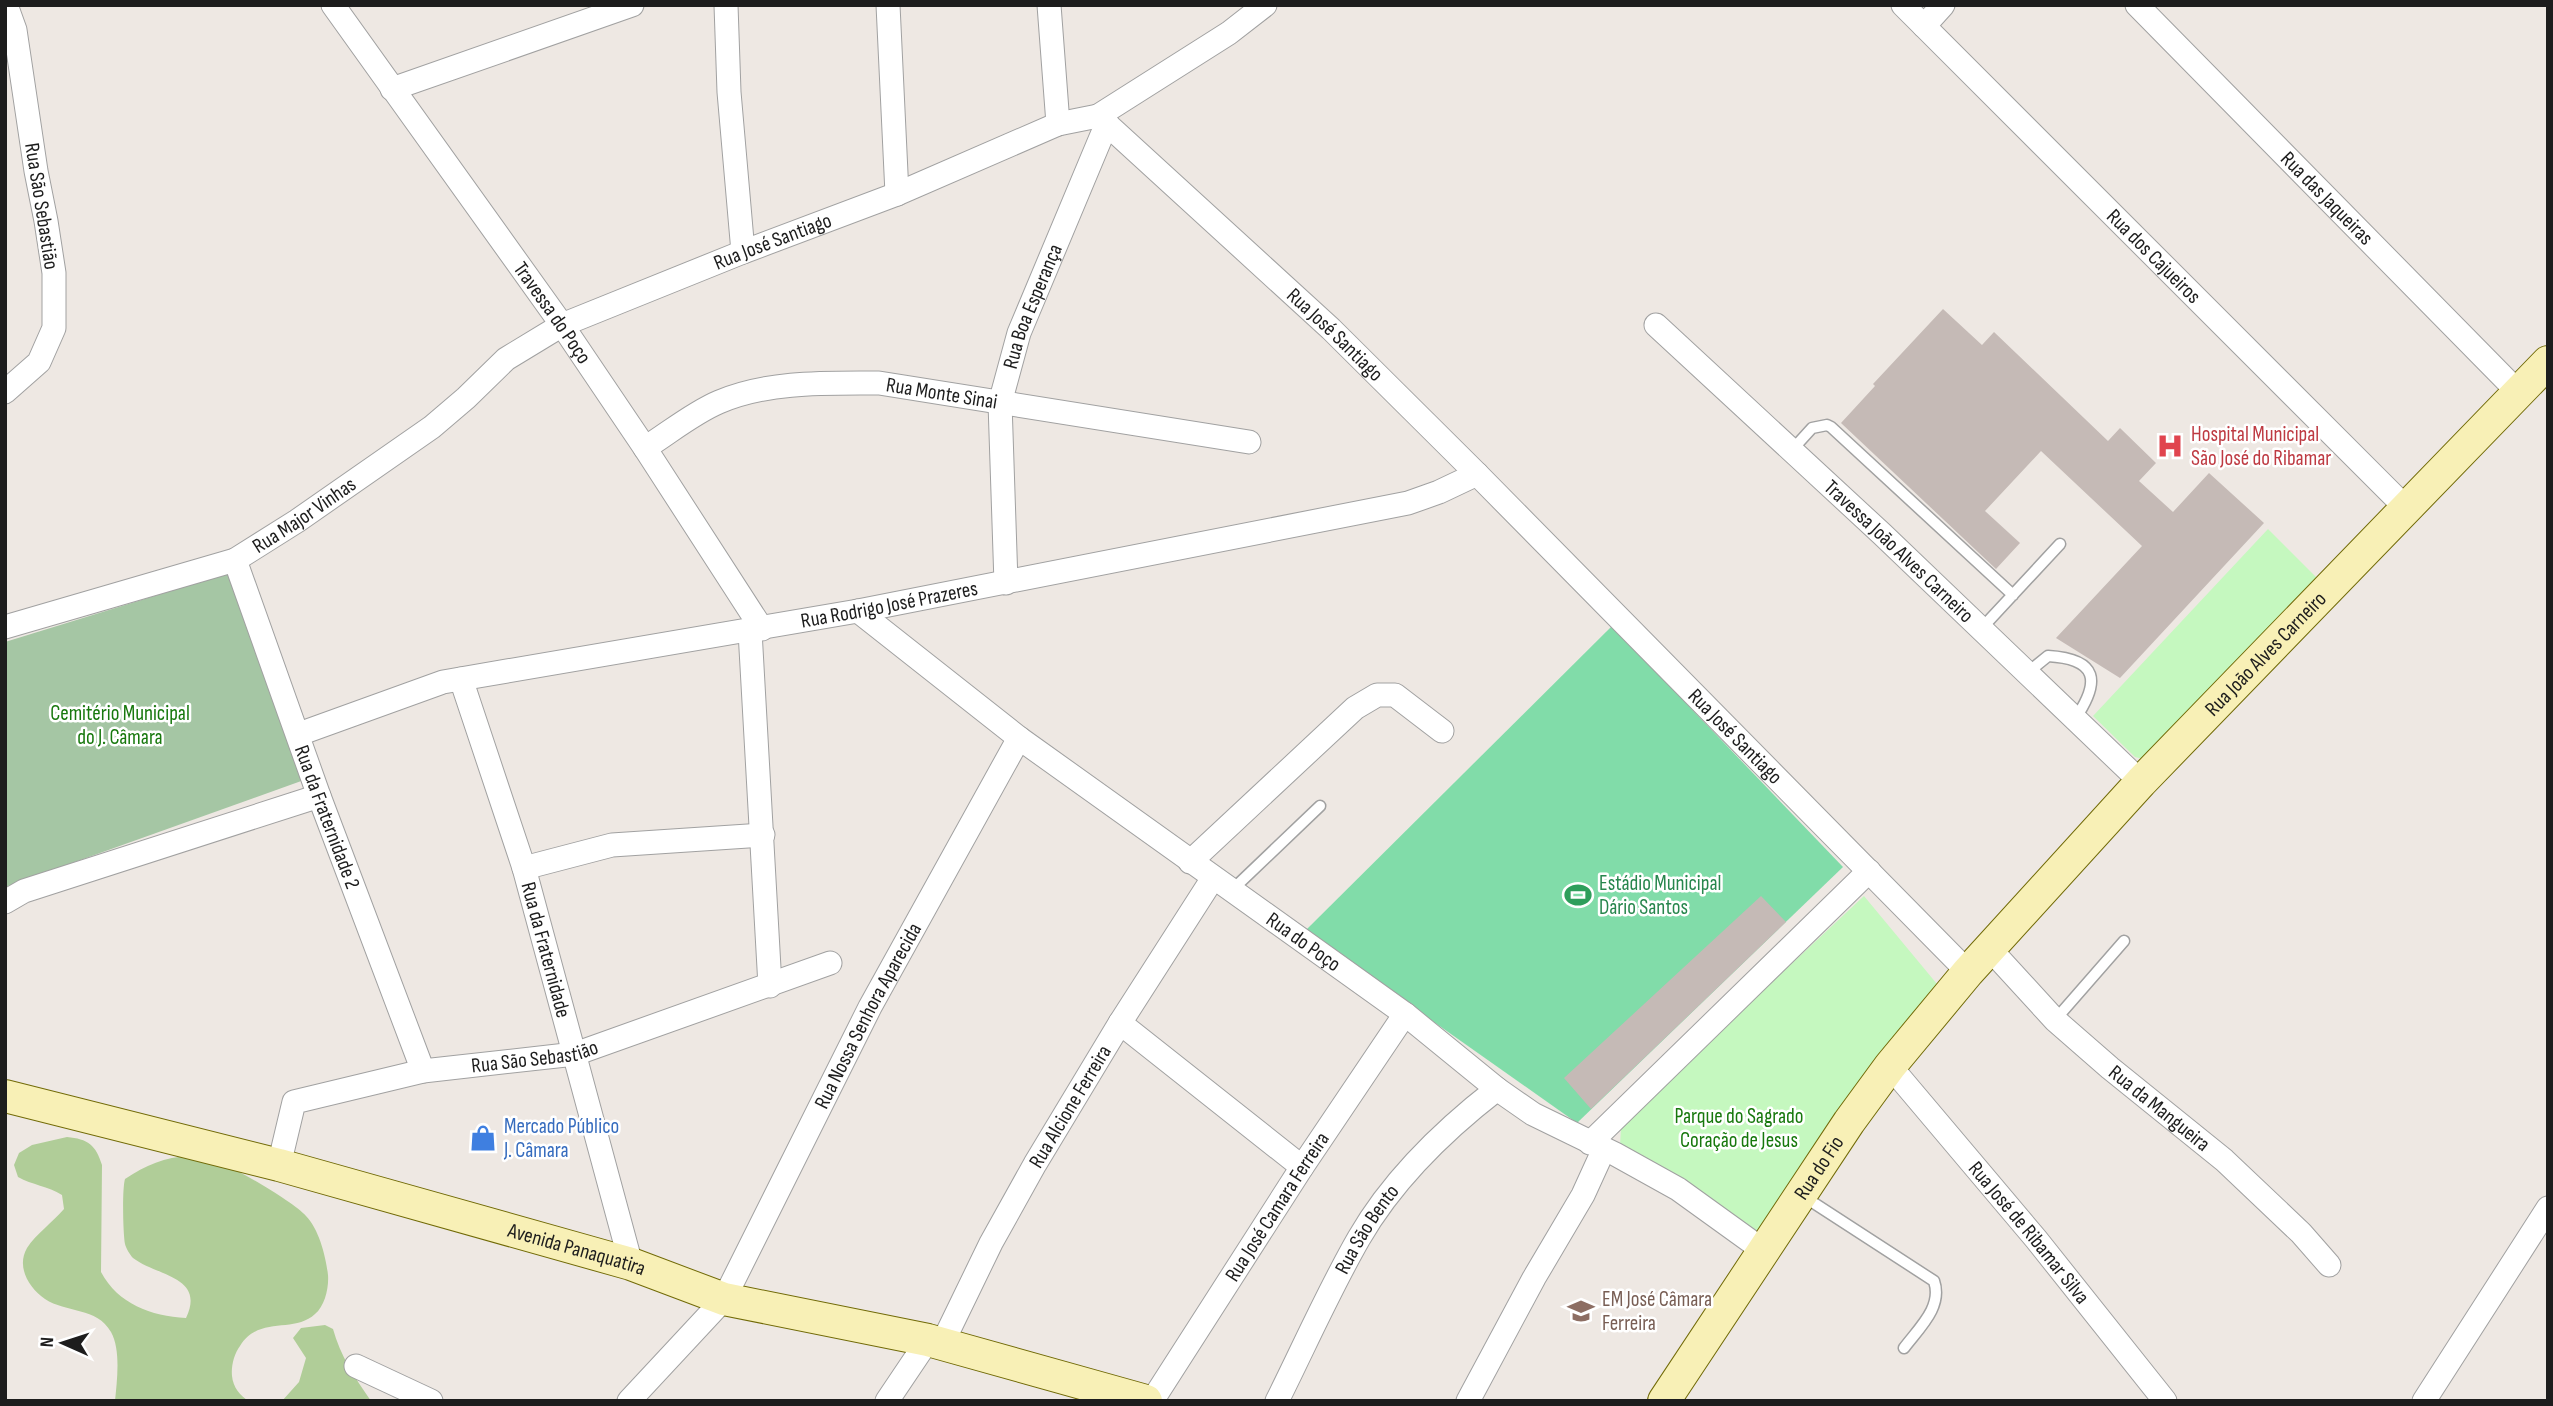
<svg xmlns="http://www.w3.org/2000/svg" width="2553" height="1406" viewBox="0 0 2553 1406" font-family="'Sofia Sans Condensed',sans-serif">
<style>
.forest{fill:#b0cd98}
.cemetery{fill:#a5c6a4}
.park{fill:#c5f8bf}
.pitch{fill:#81dca9}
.building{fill:#c5bab6}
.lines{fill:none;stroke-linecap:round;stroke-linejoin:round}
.lane-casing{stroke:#a1a1a1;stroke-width:13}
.street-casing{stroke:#a1a1a1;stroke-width:25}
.secondary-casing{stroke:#716a07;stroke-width:34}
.lane{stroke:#fff;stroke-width:10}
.street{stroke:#fff;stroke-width:23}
.secondary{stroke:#f8f0b6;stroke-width:32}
.labels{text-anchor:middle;stroke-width:5;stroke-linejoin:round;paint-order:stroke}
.street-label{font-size:21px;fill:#1d1d1d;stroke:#fff}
.health-label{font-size:21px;fill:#be3a42;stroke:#fff;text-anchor:start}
.park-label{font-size:21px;fill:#17780d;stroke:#fff}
.leisure-label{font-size:21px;fill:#27864d;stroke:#fff;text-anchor:start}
.shop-label{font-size:21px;fill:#366cbe;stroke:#fff;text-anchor:start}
.education-label{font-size:21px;fill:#785e54;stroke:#fff;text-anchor:start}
</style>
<rect width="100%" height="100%" fill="#eee8e3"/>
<!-- forest -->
<path class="forest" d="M67,1137C88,1139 96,1145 102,1165L101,1272C118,1304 151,1316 186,1318C206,1276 156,1276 133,1258C130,1255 126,1248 125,1244C123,1233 122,1189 125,1179C151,1162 178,1151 210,1159C228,1163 294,1202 306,1216C319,1229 326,1257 328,1275C329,1287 325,1306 315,1314C294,1334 259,1315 240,1346C234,1354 231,1366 232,1376C233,1387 240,1396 249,1401H115C117,1380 121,1350 111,1332C97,1307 66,1313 45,1299C29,1288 16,1267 27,1248C36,1234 53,1222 64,1209L62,1195C48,1186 32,1185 18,1177L14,1165L19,1153L32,1145Z
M325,1325L333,1329C340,1355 355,1378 371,1401H282L299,1382L306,1358L293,1338L301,1328Z"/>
<!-- cemetery -->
<path class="cemetery" d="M229,573L304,780L5,887V642Z"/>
<!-- park -->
<path class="park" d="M2268,529L2319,580L2143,759L2135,757L2093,716Z
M1864,896L1937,984L1938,990L1766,1239L1620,1146L1621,1127L1627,1118Z"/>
<!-- pitch -->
<path class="pitch" d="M1612,626L1843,867L1577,1123L1305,931Z"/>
<!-- building -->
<path class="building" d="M1943,309L1982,345L1994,332L2108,441L2120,428L2156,463L2139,481L2173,512L2209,473L2264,523L2120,678L2056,638L2142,546L2041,451L1985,511L2020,543L1996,569L1841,423L1875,386L1873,384Z
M1761,896L1786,922L1591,1109L1564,1078Z"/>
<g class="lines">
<!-- lane casing -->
<g class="lane-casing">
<path id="lane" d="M1792,450L1812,428L1827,425L1831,427L2013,595
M1981,629L2060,544
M2027,673L2048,656C2098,659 2101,681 2075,719
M1231,891L1320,806
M2055,1020L2124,941
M1803,1196L1934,1281C1943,1307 1919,1328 1904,1348"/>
</g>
<!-- street casing -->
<g class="street-casing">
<g id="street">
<path id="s1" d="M333,5L562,325L645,448L762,629"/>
<path d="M726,5L729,92L743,252"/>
<path d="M888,5L897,194"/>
<path d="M1049,5L1058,124"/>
<path id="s2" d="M1903,5L2405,507"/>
<path id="s3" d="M2137,5L2517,391"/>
<path d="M1924,26L1943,5"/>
<path d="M392,89L632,5"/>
<path d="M1098,116L1229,33L1265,5"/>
<path id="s4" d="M1656,325L1882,534L2141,782"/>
<path d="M5,392L39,362L54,328V273L46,221L36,171L15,30L6,5"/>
<path id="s5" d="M645,448C669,433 693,413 719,402C768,381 826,383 879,383L1249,442"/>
<path id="s6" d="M235,560L319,796L423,1071"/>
<path id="s7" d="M1006,583L1000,403L1019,333L1107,123"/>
<path id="s8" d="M858,611L1019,738L1405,1014L1497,1089L1533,1114L1615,1154L1678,1189L1764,1251"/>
<path id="s9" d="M5,627L235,560L297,521L432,427L466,398L506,359L562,325L743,252L897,194L1058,124L1098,116L1331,329L1477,474L1968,972"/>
<path d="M750,631L770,986"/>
<path id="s10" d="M461,679L524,868L631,1264"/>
<path id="s11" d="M299,734L443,682L858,611L1408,503L1439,492L1477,474"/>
<path d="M1190,862L1355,708L1377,695H1395L1442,731"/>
<path d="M524,868L612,845L763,835"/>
<path d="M5,902L24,891L319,796"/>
<path id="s12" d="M1990,949L2055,1020L2110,1068L2224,1160L2301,1233L2329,1265"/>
<path d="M1120,1023L1302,1167"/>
<path id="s13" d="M1890,1066L2036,1239L2165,1401"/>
<path d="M1590,1143L1869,871"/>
<path id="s14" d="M279,1165L294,1102L423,1071L575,1054L830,963"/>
<path id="s15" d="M942,1344L991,1243L1035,1164L1120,1023L1213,878"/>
<path d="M356,1366L431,1401"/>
<path id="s16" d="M629,1401L724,1299L870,1007L1019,738"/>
<path d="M887,1401L928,1340"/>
<path id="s17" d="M1152,1401L1302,1167L1405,1014"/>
<path id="s18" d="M1277,1401C1304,1347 1329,1290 1359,1238C1393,1179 1444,1130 1497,1089"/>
<path d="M1468,1401L1534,1278L1583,1195L1604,1149"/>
<path d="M2424,1401L2548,1208"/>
</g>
</g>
<!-- secondary casing -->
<g class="secondary-casing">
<g id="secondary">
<path id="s19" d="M5,1096L279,1165L631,1264L724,1299L928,1340L1146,1401"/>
<path id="s20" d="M1664,1401L1849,1122L1890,1066L1968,972L2141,782L2548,362"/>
</g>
</g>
<!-- lane -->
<use href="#lane" class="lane"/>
<!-- street -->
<use href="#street" class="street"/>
<!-- secondary -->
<use href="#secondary" class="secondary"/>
</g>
<!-- icons -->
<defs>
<g id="hospital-bare" transform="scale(2.1)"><path d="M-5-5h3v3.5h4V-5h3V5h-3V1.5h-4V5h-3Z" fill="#e0444e" stroke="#fff" stroke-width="2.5" paint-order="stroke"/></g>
<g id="stadium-bare" transform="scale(2.1)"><path d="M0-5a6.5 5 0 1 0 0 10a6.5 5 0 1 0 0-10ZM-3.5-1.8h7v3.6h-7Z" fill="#2e9e5b" stroke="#fff" stroke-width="2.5" paint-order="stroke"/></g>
<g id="shop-bare" transform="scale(2.1)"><path d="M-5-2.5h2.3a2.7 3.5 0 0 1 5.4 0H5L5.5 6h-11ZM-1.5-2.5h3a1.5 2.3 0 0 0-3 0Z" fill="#3f7fe0" stroke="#fff" stroke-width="2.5" paint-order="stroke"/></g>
<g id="school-bare" transform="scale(2.1)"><path d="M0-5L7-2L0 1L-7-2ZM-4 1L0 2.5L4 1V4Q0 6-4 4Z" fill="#8d6e63" stroke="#fff" stroke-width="2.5" paint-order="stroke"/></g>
</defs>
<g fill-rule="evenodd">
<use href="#hospital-bare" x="2170" y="446"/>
<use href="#stadium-bare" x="1578" y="895"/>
<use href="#shop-bare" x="483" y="1138"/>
<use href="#school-bare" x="1581" y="1311"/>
</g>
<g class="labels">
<!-- street labels -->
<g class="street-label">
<text dy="7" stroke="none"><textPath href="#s3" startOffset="271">Rua das Jaqueiras</textPath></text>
<text transform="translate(42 206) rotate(81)" y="7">Rua São Sebastião</text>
<text dy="7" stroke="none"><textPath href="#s9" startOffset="870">Rua José Santiago</textPath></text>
<text dy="7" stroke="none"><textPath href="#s2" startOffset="355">Rua dos Cajueiros</textPath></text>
<text dy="7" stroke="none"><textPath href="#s7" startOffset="282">Rua Boa Esperança</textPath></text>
<text dy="7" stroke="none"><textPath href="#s1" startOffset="378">Travessa do Poço</textPath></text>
<text dy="7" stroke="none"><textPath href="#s9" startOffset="1542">Rua José Santiago</textPath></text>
<text dy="7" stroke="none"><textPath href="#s5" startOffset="313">Rua Monte Sinai</textPath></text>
<text dy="7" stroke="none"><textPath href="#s9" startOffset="322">Rua Major Vinhas</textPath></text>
<text dy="7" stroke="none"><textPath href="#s4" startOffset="332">Travessa João Alves Carneiro</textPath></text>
<text dy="7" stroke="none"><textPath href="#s11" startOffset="606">Rua Rodrigo José Prazeres</textPath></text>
<text dy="7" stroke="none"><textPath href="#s20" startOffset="962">Rua João Alves Carneiro</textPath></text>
<text dy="7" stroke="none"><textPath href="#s9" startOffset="2109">Rua José Santiago</textPath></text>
<text dy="7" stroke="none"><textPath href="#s6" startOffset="273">Rua da Fraternidade 2</textPath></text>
<text dy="7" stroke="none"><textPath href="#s8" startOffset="555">Rua do Poço</textPath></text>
<text dy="7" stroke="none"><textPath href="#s10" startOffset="284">Rua da Fraternidade</textPath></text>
<text dy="7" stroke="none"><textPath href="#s16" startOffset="457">Rua Nossa Senhora Aparecida</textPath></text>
<text dy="7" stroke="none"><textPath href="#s14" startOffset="310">Rua São Sebastião</textPath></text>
<text dy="7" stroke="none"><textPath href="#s15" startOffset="270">Rua Alcione Ferreira</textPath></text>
<text dy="7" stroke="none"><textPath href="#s12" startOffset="233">Rua da Mangueira</textPath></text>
<text dy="7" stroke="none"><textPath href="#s20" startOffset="280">Rua do Fio</textPath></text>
<text dy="7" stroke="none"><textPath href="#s17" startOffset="231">Rua José Camara Ferreira</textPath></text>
<text dy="7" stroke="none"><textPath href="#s18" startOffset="194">Rua São Bento</textPath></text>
<text dy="7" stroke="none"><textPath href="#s13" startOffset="217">Rua José de Ribamar Silva</textPath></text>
<text dy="7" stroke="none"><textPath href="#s19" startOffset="592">Avenida Panaquatira</textPath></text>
</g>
<!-- health labels -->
<g class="health-label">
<text x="2191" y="441">Hospital Municipal<tspan x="2191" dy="24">São José do Ribamar</tspan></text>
</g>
<!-- park labels -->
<g class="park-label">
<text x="120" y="720">Cemitério Municipal<tspan x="120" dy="24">do J. Câmara</tspan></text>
<text x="1739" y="1123">Parque do Sagrado<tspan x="1739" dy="24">Coração de Jesus</tspan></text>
</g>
<!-- leisure labels -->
<g class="leisure-label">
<text x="1599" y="890">Estádio Municipal<tspan x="1599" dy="24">Dário Santos</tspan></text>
</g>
<!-- shop labels -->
<g class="shop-label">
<text x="504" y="1133">Mercado Público<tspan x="504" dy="24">J. Câmara</tspan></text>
</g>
<!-- education labels -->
<g class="education-label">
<text x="1602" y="1306">EM José Câmara<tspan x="1602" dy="24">Ferreira</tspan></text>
</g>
</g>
<!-- border -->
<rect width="2553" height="1406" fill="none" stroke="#1d1d1d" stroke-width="14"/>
<!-- north arrow -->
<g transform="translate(63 1343) rotate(273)" stroke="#ffffff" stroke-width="5" paint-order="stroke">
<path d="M0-5L12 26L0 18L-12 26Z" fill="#1d1d1d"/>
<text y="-10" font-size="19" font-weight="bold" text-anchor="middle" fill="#1d1d1d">N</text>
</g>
</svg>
